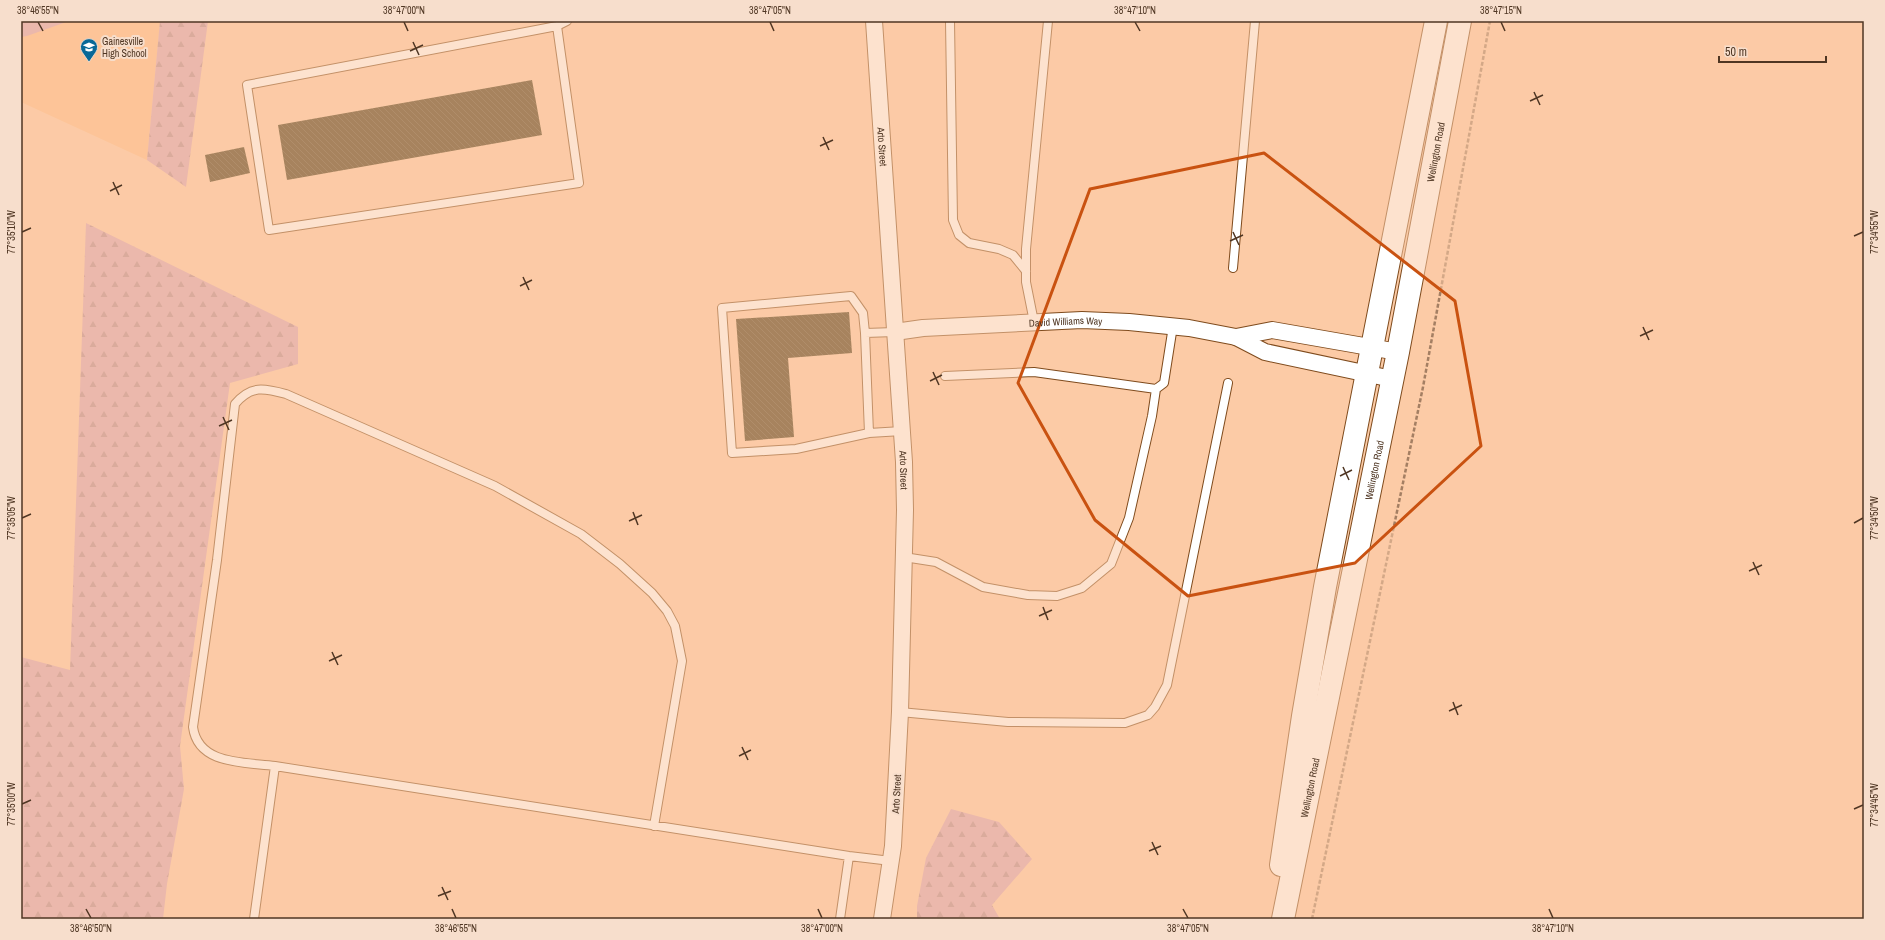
<svg xmlns="http://www.w3.org/2000/svg" width="1885" height="940" viewBox="0 0 1885 940" font-family="'Archivo Narrow',sans-serif">
<style>
.built{fill:#febc87}
.forest{fill:url(#forest-firs)}
.green{fill:#d8a2b3}
.building{fill:url(#building-back-hatch)}
.lines{fill:none;stroke-linecap:round;stroke-linejoin:round}
.lane-casing{stroke:#7f4b1d;stroke-width:10}
.street-casing{stroke:#7f4b1d;stroke-width:18}
.secondary-casing{stroke:#7f4b1d;stroke-width:24}
.path{stroke:#a47f63;stroke-width:2.5;stroke-dasharray:4 2;stroke-linecap:butt}
.lane{stroke:#fff;stroke-width:8}
.street{stroke:#fff;stroke-width:16}
.secondary{stroke:#fff;stroke-width:22}
.marked{fill:none;stroke:#c95211;stroke-width:3;stroke-linejoin:round}
.ticks{fill:none;stroke:#4f3623;stroke-width:1.5}
.labels{text-anchor:middle;stroke-width:4;stroke-linejoin:round;paint-order:stroke}
.poi-label{font-size:10px;fill:#4f3623;stroke:#f7decc;text-anchor:start}
.street-label{font-size:10px;fill:#4f3623;stroke:#f7decc}
.neatline{fill:none;stroke:#4f3623;stroke-width:1.5}
.ticks-label{font-size:10px;text-anchor:middle;fill:#4f3623}
</style>
<defs>
<pattern id="forest-firs" width="22" height="20" patternUnits="userSpaceOnUse"><rect width="22" height="20" fill="#d8a2b3"/><path d="M5 1l3.5 6h-7zM16 11l3.5 6h-7z" fill="#b28591"/></pattern>
<pattern id="building-back-hatch" width="6" height="6" patternUnits="userSpaceOnUse"><rect width="6" height="6" fill="#422e08"/><path d="M-1 5l2 2M0 0l6 6M5-1l2 2" fill="none" stroke="#564423"/></pattern>
</defs>
<rect width="100%" height="100%" fill="#fccba6"/>
<!-- built -->
<path class="built" d="M21,21H160L147,160L21,102Z"/>
<!-- forest -->
<path class="forest" d="M160,21H208L186,187L147,160Z
M86,223L298,327V364L230,383L180,746L184,789L167,884L163,919H21V657L70,670Z
M951,809L999,822L1032,859L992,905L1000,919H917V906L926,858Z"/>
<!-- green -->
<path class="green" d="M21,21H69L27,36L21,37Z"/>
<!-- building -->
<path class="building" d="M532,80L542,135L287,180L278,125Z
M244,147L250,173L210,182L205,155Z
M849,312L852,353L788,358L794,437L745,441L736,319Z"/>
<g class="lines">
<!-- lane casing -->
<g class="lane-casing">
<path id="lane" d="M950,21L953,220L959,235L969,243L999,249L1013,255L1026,271
M557,26L579,183L269,230L247,85L557,26L567,21
M1233,268L1255,21
M1034,322L1026,282V249L1048,21
M865,333L863,313L851,296L722,308L732,453L796,449L869,433L865,333L895,332
M945,376L1034,372L1156,389L1164,383L1173,326
M869,433L902,431
M904,557L936,562L983,587L1028,595L1057,596L1082,588L1111,564L1129,518L1152,416L1156,389
M900,712L1008,722L1125,723L1148,715L1155,707L1167,685L1228,383
M275,766C244,762 198,765 193,727L217,560L235,404C251,385 264,388 286,394L495,486L581,534L620,564L652,593L667,611L675,626L682,661L654,826
M254,919L275,766L849,856L891,861
M840,919L849,856"/>
</g>
<!-- street casing -->
<g class="street-casing">
<g id="street">
<path id="s1" d="M874,21L904,462L905,510L900,712L893,846L882,919"/>
<path id="s2" d="M895,332L923,328L1082,320L1129,322L1189,328L1236,337L1265,352L1392,379"/>
<path d="M1236,337L1272,330L1398,352"/>
</g>
</g>
<!-- secondary casing -->
<g class="secondary-casing">
<g id="secondary">
<path d="M1281,865L1303,716L1325,587L1436,21"/>
<path id="s3" d="M1283,919L1398,352L1460,21"/>
</g>
</g>
<!-- path -->
<path class="path" d="M1312,919L1423,387L1490,21"/>
<!-- lane -->
<use href="#lane" class="lane"/>
<!-- street -->
<use href="#street" class="street"/>
<!-- secondary -->
<use href="#secondary" class="secondary"/>
</g>
<!-- marked area -->
<path d="M0 0H1885V940H0ZM1264,153L1455,301L1481,446L1355,563L1188,596L1095,520L1018,383L1090,189Z" fill="#fccba6" fill-opacity=".55" fill-rule="evenodd"/>
<path class="marked" d="M1264,153L1455,301L1481,446L1355,563L1188,596L1095,520L1018,383L1090,189Z"/>
<!-- ticks -->
<path class="ticks" d="M38,22L43,31M404,22L408,31M770,22L774,31M1135,22L1140,31M1501,22L1505,31M413,42L419,55M410,51L423,45M1534,92L1540,105M1530,101L1543,95M823,137L829,150M820,146L833,140M113,182L119,195M110,191L122,185M22,232L31,228M1233,232L1239,245M1854,236L1863,232M1230,241L1243,235M523,277L529,290M520,286L532,280M1643,327L1649,340M1640,336L1653,330M933,372L939,385M930,381L942,375M223,417L229,430M219,426L232,420M1343,467L1349,480M1340,476L1352,470M633,512L638,525M22,518L31,514M629,521L642,515M1854,523L1863,518M1753,562L1759,575M1749,571L1762,565M1043,607L1048,620M1039,616L1052,610M332,652L338,665M329,661L342,655M1453,702L1458,715M1449,711L1462,705M742,747L748,760M739,756L751,750M22,804L31,800M1854,809L1863,805M1152,842L1158,855M1149,851L1161,846M442,887L448,900M438,896L451,891M86,909L91,918M452,909L456,918M818,909L822,918M1183,909L1188,918M1549,909L1553,918"/>
<!-- icons -->
<defs>
<g id="school-pin" transform="scale(0.9)"><path d="M0 17L-7.5 6A9.5 9.5 0 1 1 7.5 6Z" fill="#086897" stroke="#f7decc"/><path d="M0-5L7-2L0 1L-7-2ZM-4 1L0 2.5L4 1V4Q0 6-4 4Z" fill="#fff"/></g>
</defs>
<g fill-rule="evenodd">
<use href="#school-pin" x="89" y="47"/>
</g>
<g class="labels">
<!-- poi labels -->
<g class="poi-label">
<text x="102" y="45">Gainesville<tspan x="102" dy="12">High School</tspan></text>
</g>
<!-- street labels -->
<g class="street-label">
<text dy="4" stroke="none"><textPath href="#s1" startOffset="126">Arto Street</textPath></text>
<text dy="4" stroke="none"><textPath href="#s3" startOffset="782">Wellington Road</textPath></text>
<text dy="4" stroke="none"><textPath href="#s2" startOffset="171">David Williams Way</textPath></text>
<text dy="4" stroke="none"><textPath href="#s1" startOffset="450">Arto Street</textPath></text>
<text dy="4" stroke="none"><textPath href="#s3" startOffset="458">Wellington Road</textPath></text>
<text dy="4" stroke="none"><textPath href="#s3" startOffset="134">Wellington Road</textPath></text>
<text transform="translate(896 794) rotate(-87)" y="4">Arto Street</text>
</g>
</g>
<!-- border -->
<rect width="1885" height="940" fill="none" stroke="#f7decc" stroke-width="44"/>
<!-- scale -->
<path d="M1719 56v6h107v-6" fill="none" stroke="#4f3623" stroke-width="2"/>
<text x="1725" y="56" font-size="12" fill="#4f3623" stroke="#f7decc" stroke-width="3" paint-order="stroke">50 m</text>
<rect x="22" y="22" width="1841" height="896" class="neatline"/>
<g class="ticks-label">
<text x="38" y="14">38°46'55"N</text>
<text x="404" y="14">38°47'00"N</text>
<text x="770" y="14">38°47'05"N</text>
<text x="1135" y="14">38°47'10"N</text>
<text x="1501" y="14">38°47'15"N</text>
<text transform="translate(11 232) rotate(-90)" y="4">77°35'10"W</text>
<text transform="translate(1874 232) rotate(-90)" y="4">77°34'55"W</text>
<text transform="translate(11 518) rotate(-90)" y="4">77°35'05"W</text>
<text transform="translate(1874 518) rotate(-90)" y="4">77°34'50"W</text>
<text transform="translate(11 804) rotate(-90)" y="4">77°35'00"W</text>
<text transform="translate(1874 805) rotate(-90)" y="4">77°34'45"W</text>
<text x="91" y="932">38°46'50"N</text>
<text x="456" y="932">38°46'55"N</text>
<text x="822" y="932">38°47'00"N</text>
<text x="1188" y="932">38°47'05"N</text>
<text x="1553" y="932">38°47'10"N</text>
</g>
</svg>
